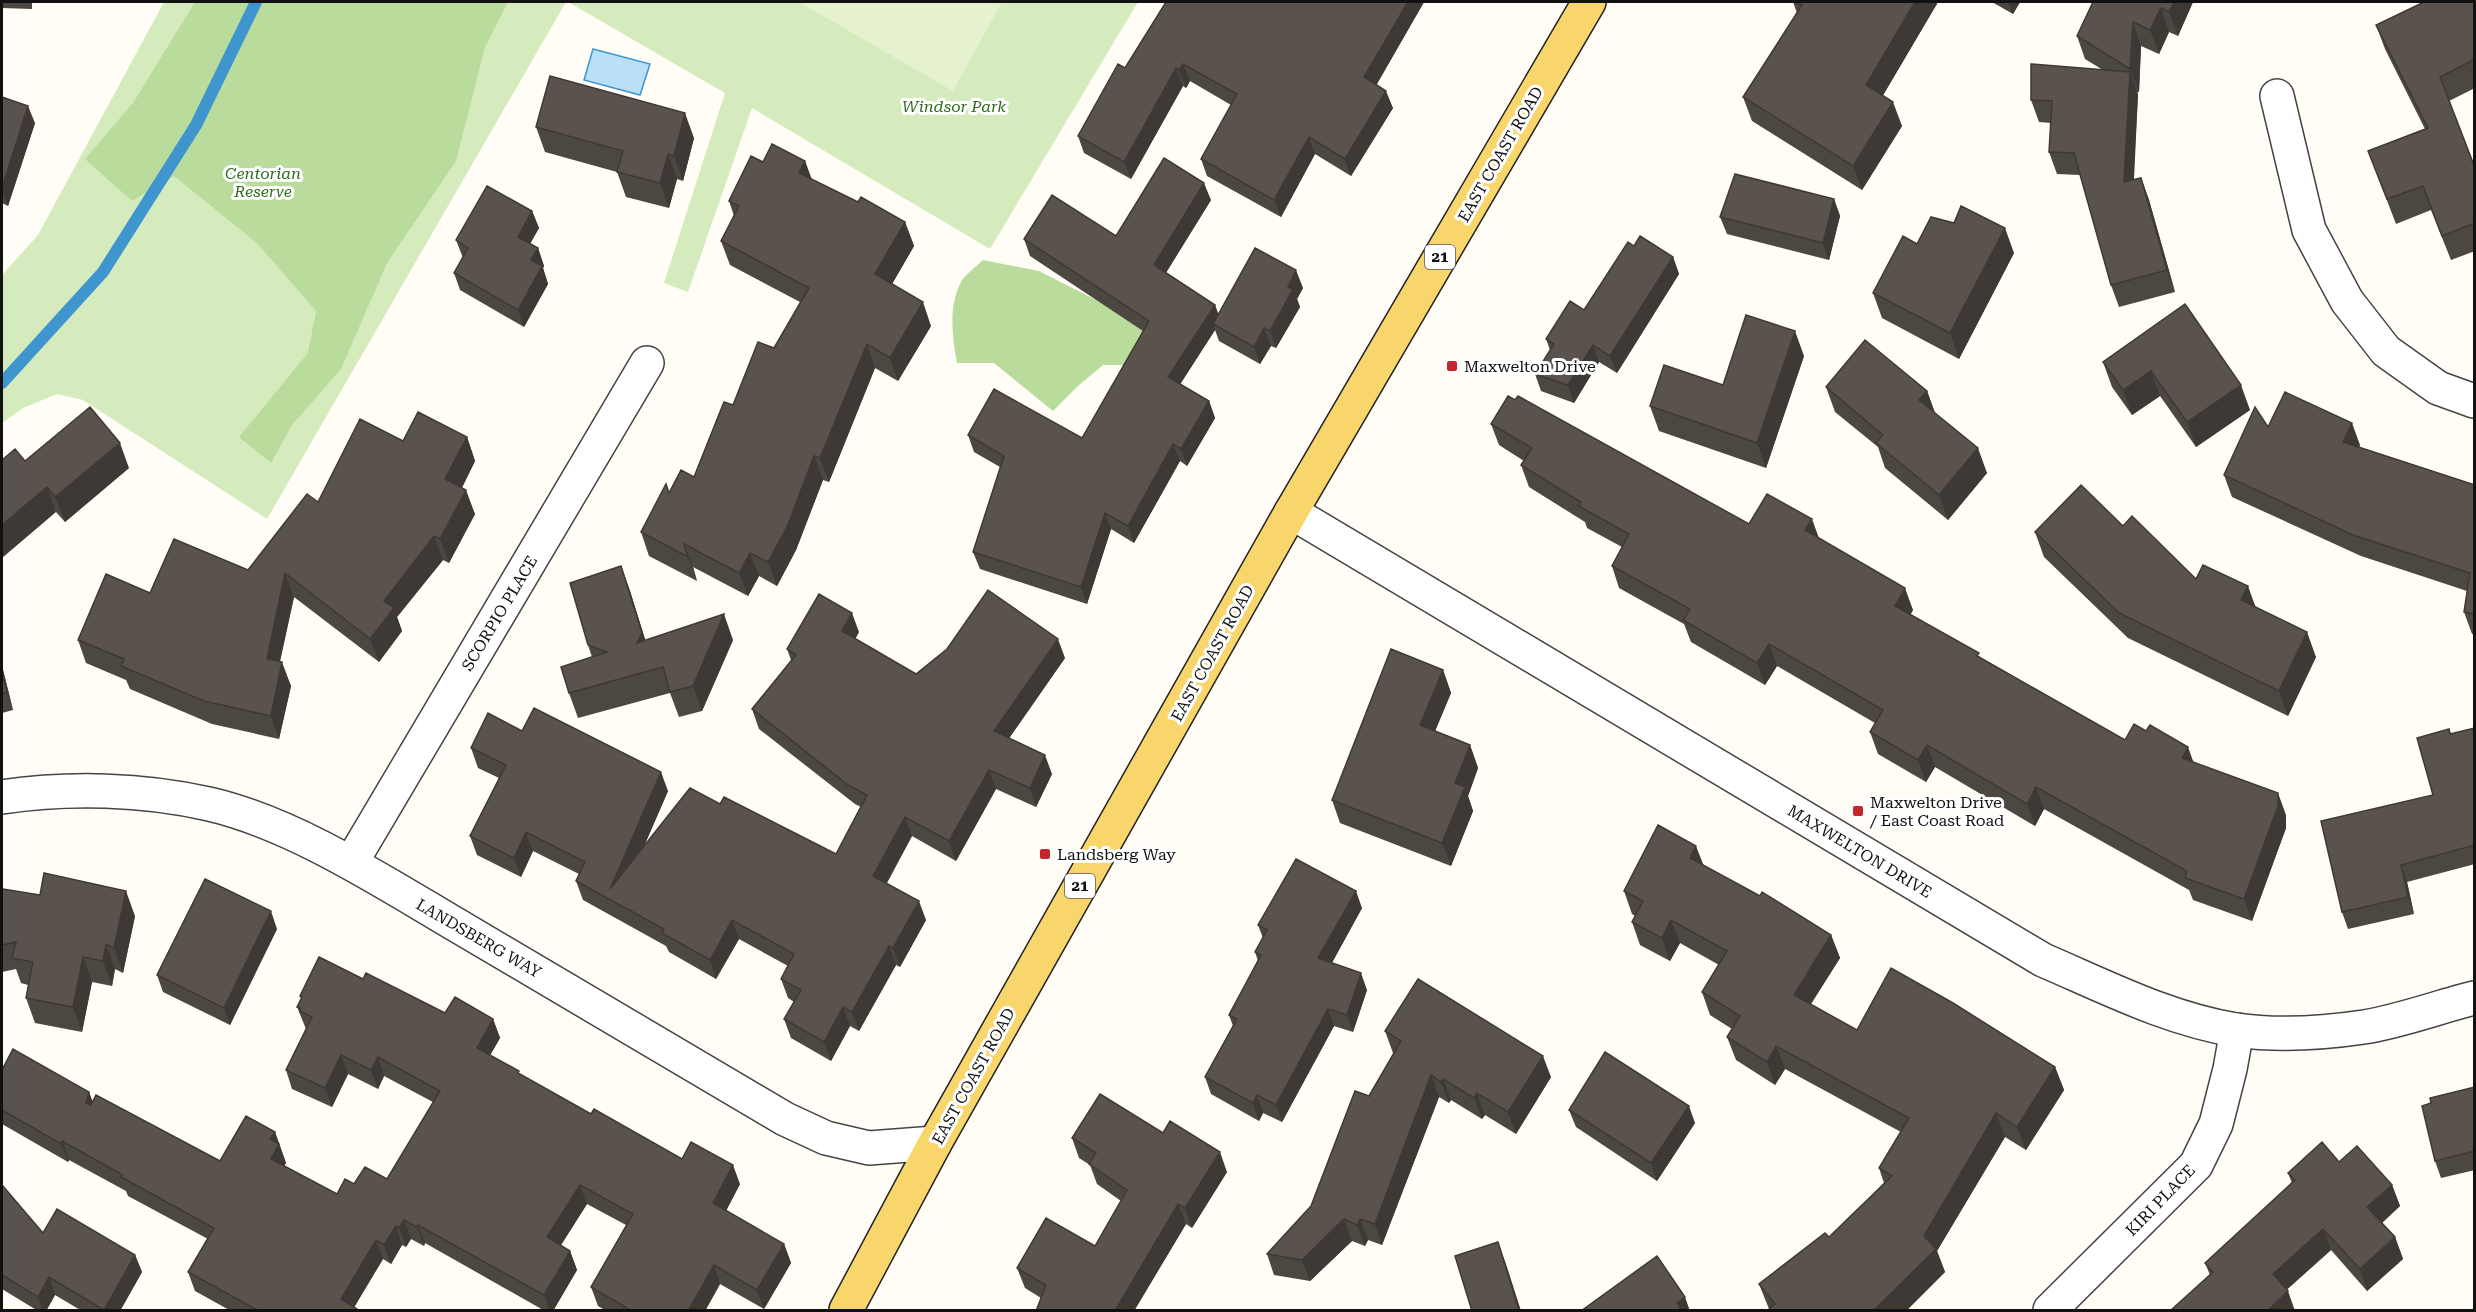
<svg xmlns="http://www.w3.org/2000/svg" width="2476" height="1312" viewBox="0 0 2476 1312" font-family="'Roboto Serif',serif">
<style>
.green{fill:#d5ebbd}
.forest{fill:#b9dc9c}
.pitch{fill:#e6f2cf}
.water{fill:#b9e0f7;stroke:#3f96cf;stroke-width:1.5}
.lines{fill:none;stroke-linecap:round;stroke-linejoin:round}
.stream{stroke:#3f96cf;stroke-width:12}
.minor-casing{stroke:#444;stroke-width:36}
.tertiary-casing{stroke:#444;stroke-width:36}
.primary-casing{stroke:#222;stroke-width:36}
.minor{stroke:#fff;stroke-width:33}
.tertiary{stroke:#fff;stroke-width:33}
.primary{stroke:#f9d66b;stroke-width:33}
.wall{fill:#4d4742}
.shaded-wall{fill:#3f3936}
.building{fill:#5a524d;stroke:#3f3936;stroke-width:1.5}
.poi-dot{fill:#c4262e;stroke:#fff;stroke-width:2}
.labels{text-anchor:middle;stroke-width:6;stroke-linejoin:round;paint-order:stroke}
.shield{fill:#fff;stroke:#585858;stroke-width:1.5}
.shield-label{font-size:15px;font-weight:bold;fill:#111}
.park-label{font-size:16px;font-style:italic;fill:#2f6b1f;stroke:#fff}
.street-label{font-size:16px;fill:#111;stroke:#fff}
.poi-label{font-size:16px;fill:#111;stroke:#fff;text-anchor:start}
</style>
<rect width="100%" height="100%" fill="#fffdf5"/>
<!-- green -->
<path class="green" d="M164,2H566L267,519L83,400L57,394L23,408L2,423V275L38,235Z
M568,2H1138L990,249L752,108L688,292L664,283L725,93Z"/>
<!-- forest -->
<path class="forest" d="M195,2H508L485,47L456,161L387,263L341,369L292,425L271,463L239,437L308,353L316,311L257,243L174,176L132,201L85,159L133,103Z
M983,260L1039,271L1108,306L1143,330L1136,365H1103L1078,386L1053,411L994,363H957C952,336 948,305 962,280C967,273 977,266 983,260Z"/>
<!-- pitch -->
<path class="pitch" d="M799,2H1002L953,91Z"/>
<!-- water -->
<path class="water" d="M593,49L650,64L640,95L584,80Z"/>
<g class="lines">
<!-- stream -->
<path class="stream" d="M2,383L103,272L196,125L256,2"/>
<!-- minor casing -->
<g class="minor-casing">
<path id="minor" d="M2277,96L2309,230L2347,301L2386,351L2438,388L2474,401
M2,797C69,787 143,789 209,804C296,824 388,885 465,930C572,993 679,1056 785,1119L826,1138L869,1148L935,1143
M351,863L647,363
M2050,1310L2196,1165L2216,1124L2230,1069L2237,1030"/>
</g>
<!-- tertiary casing -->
<g class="tertiary-casing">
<path id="tertiary" d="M1291,512L2043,960C2106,987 2168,1019 2236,1030C2277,1036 2323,1033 2364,1027C2401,1021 2438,1007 2474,998"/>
</g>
<!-- primary casing -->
<g class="primary-casing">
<path id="primary" d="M846,1310L935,1143L1291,512L1589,2"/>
</g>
<!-- minor -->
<use href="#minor" class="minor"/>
<!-- tertiary -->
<use href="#tertiary" class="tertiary"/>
<!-- primary -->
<use href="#primary" class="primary"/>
</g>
<!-- wall -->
<path class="wall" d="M2,2H32V9L2,8Z
M1166,2H1424L1377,84L1393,108L1351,176L1315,154L1281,217L1207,176L1201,159L1231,105L1190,81L1186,88L1183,86L1131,179L1084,153L1078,136L1125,68Z
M1793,2H1938L1883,95L1902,126L1862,190L1752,121L1743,97L1797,13Z
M1992,2H2020L2013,14Z
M2093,2H2193L2178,36L2169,32L2159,54L2141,46L2139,92H2137L2138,94L2134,180L2141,178L2149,200L2175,292L2119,307L2111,285L2080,175L2057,174L2049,152L2051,123L2039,122L2031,100L2103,70L2085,59L2077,36Z
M2475,2V88L2449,101L2475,168V251L2451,260L2431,210L2396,224L2368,151L2425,129L2385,49L2376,25Z
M2,97L35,123L8,206L2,203Z
M536,127L694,138L683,181L677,179L669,208L626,197L617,172L545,152Z
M805,161L811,179L858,202L905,222L914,246L892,284L931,326L898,381L875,368L829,482L823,480L796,550L777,586L759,576L748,596L693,567L697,581L649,556L641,532L669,492L694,477L733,405L774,348L800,302L730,265L721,241L734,216L729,201L763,162Z
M1834,199L1840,216L1829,260L1727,234L1720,217Z
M1211,200L1166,273L1215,305L1218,314L1303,288L1297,299L1300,307L1276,348L1271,346L1260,364L1219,341L1215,330L1180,384L1209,401L1215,418L1187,466L1180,461L1134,543L1111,529L1087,604L980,569L973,552L1000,467L974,452L968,435L1082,438L1143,331L1030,256L1024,239L1116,236Z
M532,211L539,228L530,244L538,248L544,266L543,268L548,284L524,327L460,290L454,273L463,258L456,240Z
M1917,244L2014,253L1959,359L1882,318L1873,293Z
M1634,246L1673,257L1679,274L1617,373L1599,362L1574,403L1541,391L1535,374L1550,350L1546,339L1584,310Z
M2185,304L2250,410L2196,447L2160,396L2132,415L2112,387L2103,362Z
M1804,356L1766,468L1659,431L1650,406L1723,385Z
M1826,387L1927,391L1935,413L1987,473L1948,520L1885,468L1878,447L1835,412Z
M1515,400L1749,524L1818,538L1913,610L1910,615L1980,657L2125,740L2194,762L2286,815V828L2252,921L2193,900L2189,890L2044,809L2035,826L1935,767L1926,782L1878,754L1870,732L1875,723L1777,666L1765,685L1691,642L1684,624L1619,588L1612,566L1622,547L1587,528L1585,522L1529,487L1521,465L1524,461L1499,445L1491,424Z
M2268,427L2360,445L2359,447L2475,485V635L2472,634L2464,612L2467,591L2361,556L2232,497L2224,475Z
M467,437L475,461L462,488L475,514L449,563L443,560L397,617L402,631L379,662L294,597L280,662L291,686L279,739L212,724L130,689L126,680L86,663L78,640L150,593L248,570L318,502L403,441Z
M25,461L129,468L65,522L56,512Z
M2123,526L2196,579L2255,606L2316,657L2288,716L2128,638L2044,557L2035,532Z
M621,566L630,591L645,640H733L702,711L679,717L670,693L578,718L569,693L592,657L588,645Z
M859,632L855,639L916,674L1065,658L1009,738L1052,774L1036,807L996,789L956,861L912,836L887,883L926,920L900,967L896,965L859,1031L850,1026L831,1061L791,1038L784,1019L794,1002L788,998L781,979L788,966L739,939L716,979L669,952L666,946L583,900L576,881L579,874L533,851L521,877L477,855L470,836L499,778L478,768L471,748L522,731L668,791L644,846L720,804L836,854L861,807L855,804L759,729L752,709L791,660L787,649Z
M2,666L13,710L2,713Z
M1443,670L1451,693L1435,731L1470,745L1478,768L1468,796L1473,811L1451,866L1340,823L1332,800Z
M2475,728V864L2407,882L2414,914L2348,929L2342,912L2433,795L2449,729L2451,734Z
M1703,865L1831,935L1840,958L1811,1004L1857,1030L2055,1067L2064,1090L2026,1150L2005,1137L1937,1251L1945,1272L1906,1311H1767L1769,1309L1759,1284L1829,1237L1884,1183L1879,1168L1901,1132L1785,1069L1775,1085L1736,1060L1727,1037L1732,1029L1710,1015L1702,992L1719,965L1680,943L1670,961L1640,945L1632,922L1635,916L1632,914L1624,891Z
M2,889L135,916L123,973L115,969L112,986L92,982L82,1032L35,1023L26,998L28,985L21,983L16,969L2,972Z
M1362,908L1332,963L1367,990L1353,1032L1334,1026L1282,1122L1263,1113L1259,1121L1211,1094L1205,1077L1233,1026L1229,1015L1258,961L1255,952L1263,938L1258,925Z
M277,929L230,1025L163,992L157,975Z
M363,979L445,1013L493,1019L500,1038L490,1055L520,1074L591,1114L682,1159L740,1184L726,1211L784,1244L791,1263L764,1309L720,1284L705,1311H606L598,1306L591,1287L626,1225L587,1204L561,1245L570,1251L577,1270L553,1311H545L425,1243L424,1246L411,1239L406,1247L402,1245L391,1264L383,1259L354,1307L360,1311H231L195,1291L188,1272L208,1239L128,1196L126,1191L69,1160L68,1162L2,1124V1070L89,1092L92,1102L220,1161L275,1132L286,1163L284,1166L337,1194L354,1184L387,1179L433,1102L384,1076L378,1089L348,1074L332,1107L292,1089L286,1070L306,1029L297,1007L301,999L300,996Z
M1385,1031L1551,1077L1516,1134L1485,1115L1482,1119L1451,1100L1449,1103L1439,1097L1382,1245L1368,1240L1365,1246L1352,1241L1310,1281L1274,1275L1267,1254L1311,1206L1369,1096L1394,1053H1393Z
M2475,1087V1170L2441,1178L2435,1161L2431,1103Z
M1569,1110L1695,1123L1657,1181L1576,1127Z
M1072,1138L1227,1172L1192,1228L1186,1224L1134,1311H1036L1041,1298L1025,1288L1017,1268L1095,1246L1121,1201L1097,1184L1090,1165L1079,1158Z
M2339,1162L2392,1185L2400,1206L2382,1223L2395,1237L2403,1259L2367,1291L2331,1250L2287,1289L2210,1275L2205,1263L2292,1183L2288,1173Z
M2,1185L43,1233L135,1255L142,1272L120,1311H82L55,1295L46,1311H38L2,1289Z"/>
<!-- shaded-wall -->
<path class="shaded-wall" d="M1408,2H1424L1371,94L1364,77Z
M1915,2H1938L1875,109L1866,85Z
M2008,2H2020L2013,14Z
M2174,2H2193L2178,36L2169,12Z
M2161,8L2169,32L2159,54L2150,30Z
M2133,22L2141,46L2139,92L2130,69Z
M1183,64L1190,81L1186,88L1179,70Z
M1176,68L1183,86L1131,179L1124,162Z
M2130,72L2138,94L2132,204L2124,182Z
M1386,91L1393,108L1351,176L1345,159Z
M1893,102L1902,126L1862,190L1853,166Z
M28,106L35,123L8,206L2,188Z
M685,113L694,138L683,181L674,156Z
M1309,137L1315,154L1281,217L1274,200Z
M668,154L677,179L669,208L660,183Z
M805,161L814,185L799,173Z
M2141,178L2149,200L2175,292L2167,270Z
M1204,183L1211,200L1160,282L1154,265Z
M1834,199L1840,216L1829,260L1823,243Z
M532,211L539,228L524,254L518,237Z
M905,222L914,246L884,298L875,274Z
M2005,228L2014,253L1959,359L1950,333Z
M538,248L544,266L543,268L548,284L524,327L518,310L531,260Z
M1673,257L1679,274L1617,373L1610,356Z
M1296,270L1303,288L1297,299L1300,307L1276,348L1270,331L1288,287Z
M923,302L931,326L898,381L890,358Z
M1215,305L1221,321L1213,324L1215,330L1174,394L1168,377Z
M1264,328L1271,346L1260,364L1254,347Z
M1795,331L1804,356L1766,468L1757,443Z
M867,344L875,368L829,482L820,458Z
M1593,345L1599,362L1574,403L1568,385Z
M2151,371L2160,396L2132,415L2123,390Z
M2241,385L2250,410L2196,447L2187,422Z
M1927,391L1936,416L1919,400Z
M1209,401L1215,418L1187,466L1181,449Z
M2352,423L2360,445L2351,464L2343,442Z
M467,437L475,461L454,503L445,479Z
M120,443L129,468L65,522L55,497Z
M1173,444L1180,461L1134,543L1128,526Z
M1978,448L1987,473L1948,520L1939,495Z
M814,456L823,480L796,550L777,586L768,562Z
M47,487L56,512L2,558V525Z
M466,490L475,514L449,563L440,539Z
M1105,513L1111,529L1087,604L1081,587Z
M1812,519L1820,541L1805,530Z
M434,536L443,560L397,617L402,631L379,662L370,639L384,601Z
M684,544L693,567L697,581L688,557Z
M750,553L759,576L748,596L739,573Z
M621,566L630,591L651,658L637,643Z
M285,573L294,597L275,682L267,659Z
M2248,586L2257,611L2241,600Z
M1905,588L1913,610L1903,628L1895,606Z
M852,613L859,632L849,650L842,631Z
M724,614L733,640L702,711L693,686Z
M2307,632L2316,657L2288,716L2279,691Z
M1058,639L1065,658L1001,750L994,731Z
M1769,644L1777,666L1765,685L1757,663Z
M282,662L291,686L279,739L271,716Z
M2,666L13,710L7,692L2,672Z
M1443,670L1451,693L1428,748L1420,725Z
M1470,745L1478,768L1468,796L1473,811L1451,866L1442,843L1455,783Z
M1927,745L1935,767L1926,782L1918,760Z
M2188,747L2196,769L2182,758Z
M1045,755L1052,774L1036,807L1030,788Z
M989,770L996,789L956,861L949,841Z
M661,772L668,791L619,904L610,889Z
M2036,787L2044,809L2035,826L2027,804Z
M2278,793L2286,815V828L2252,921L2244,899Z
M905,817L912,836L880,895L873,876Z
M526,832L533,851L521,877L514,858Z
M1696,846L1705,869L1690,858Z
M2401,865L2407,882L2414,914L2408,897Z
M126,891L135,916L123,973L114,948Z
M1356,891L1362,908L1325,975L1318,958Z
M919,901L926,920L900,967L893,948Z
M271,911L277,929L230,1025L224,1008Z
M732,920L739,939L716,979L710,960Z
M1671,920L1680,943L1670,961L1662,938Z
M1831,935L1840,958L1802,1018L1794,995Z
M106,944L115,969L112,986L103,961Z
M889,946L896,965L859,1031L852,1012Z
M83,957L92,982L82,1032L73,1007Z
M1361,973L1367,990L1353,1032L1347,1015Z
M843,1007L850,1026L831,1061L824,1042Z
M1328,1009L1334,1026L1282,1122L1276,1105Z
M493,1019L500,1038L484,1066L477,1048Z
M1776,1046L1785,1069L1775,1085L1767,1062Z
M341,1055L348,1074L332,1107L325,1088Z
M1543,1056L1551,1077L1516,1134L1508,1112Z
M378,1057L384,1076L378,1089L371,1070Z
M2055,1067L2064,1090L2026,1150L2017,1127Z
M1431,1075L1439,1097L1382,1245L1375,1224Z
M1443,1079L1451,1100L1449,1103L1441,1082Z
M89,1092L96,1110L86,1103Z
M1477,1093L1485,1115L1482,1119L1474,1098Z
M1257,1095L1263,1113L1259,1121L1253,1103Z
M1689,1106L1695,1123L1657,1181L1651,1163Z
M1996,1113L2005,1137L1937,1251L1945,1272L1906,1311H1873Z
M275,1132L286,1163L277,1178L271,1159L270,1139Z
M62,1141L69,1160L68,1162L61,1144Z
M1220,1152L1227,1172L1192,1228L1185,1208Z
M733,1165L740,1184L720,1222L713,1203Z
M580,1185L587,1204L554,1256L547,1237Z
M2392,1185L2400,1206L2375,1229L2367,1207Z
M1178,1204L1186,1224L1134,1311H1115Z
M1344,1219L1352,1241L1310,1281L1302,1260Z
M1360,1219L1368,1240L1365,1246L1357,1225Z
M404,1220L411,1239L406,1247L399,1228Z
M418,1225L425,1243L424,1246L417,1227Z
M396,1226L402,1245L391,1264L384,1245Z
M2323,1229L2331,1250L2281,1295L2273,1274Z
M2395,1237L2403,1259L2367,1291L2360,1269Z
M376,1240L383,1259L352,1311L341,1299Z
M1498,1242L1507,1267L1521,1311H1519Z
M784,1244L791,1263L764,1309L757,1290Z
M570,1251L577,1270L553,1311H550L544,1295Z
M135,1255L142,1272L120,1311H104Z
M714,1265L720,1284L705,1311H688Z
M49,1277L55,1295L46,1311H43L38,1297Z
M2288,1291L2295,1311H2267Z
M1685,1297L1690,1311H1679L1677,1303Z"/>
<!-- building -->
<path class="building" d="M1166,2H1408L1364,77L1386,91L1345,159L1309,137L1274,200L1201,159L1237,94L1183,64L1179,70L1176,68L1124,162L1078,136L1118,64L1125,68Z
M1796,2H1915L1866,85L1893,102L1853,166L1743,97L1802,5Z
M2093,2H2174L2169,12L2161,8L2150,30L2133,22L2130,69L2077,36Z
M2424,2H2475V59L2440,77L2475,168V223L2442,236L2423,186L2387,199L2368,151L2428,128L2376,25Z
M2031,64L2130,72L2124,182L2141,178L2167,270L2111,285L2074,153L2049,152L2052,101L2031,100Z
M550,76L685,113L674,156L668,154L660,183L617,172L623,151L536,127Z
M2,97L28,106L2,188Z
M772,144L805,161L799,173L858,202L861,197L905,222L875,274L923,302L890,358L867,344L820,458L814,456L787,527L768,562L750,553L739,573L684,544L688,557L641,532L666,484L669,493L681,470L694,477L724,402L733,405L758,342L774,348L809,288L721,241L739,206L729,201L751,156L763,162Z
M1164,158L1204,183L1154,265L1215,305L1168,377L1209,401L1181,449L1173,444L1128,526L1105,513L1081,587L973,552L1004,456L968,435L994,389L1082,438L1149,321L1024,239L1052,195L1116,236Z
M1735,174L1834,199L1823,243L1720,217Z
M487,186L532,211L518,237L538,248L531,260L542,266L518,310L454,273L468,248L456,240Z
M1961,206L2005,228L1950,333L1873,293L1903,236L1917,244L1931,217L1954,223Z
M1640,236L1673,257L1610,356L1593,345L1568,385L1535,374L1554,344L1546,339L1570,301L1584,310L1628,242L1634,246Z
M1255,248L1296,270L1288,287L1293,289L1280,313L1270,331L1264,328L1254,347L1213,324Z
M2185,304L2241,385L2187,422L2151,371L2123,390L2103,362Z
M1746,315L1795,331L1757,443L1650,406L1664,365L1723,385Z
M1865,340L1927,391L1919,400L1978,448L1939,495L1876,443L1883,435L1826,387Z
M2285,392L2352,423L2343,442L2475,485V614L2464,612L2470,573L2353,535L2224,475L2255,407L2268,427Z
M1508,396L1515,400L1518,396L1749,524L1767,494L1812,519L1805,530L1905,588L1895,606L1979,653L1977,656L2125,740L2134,724L2146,731L2150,725L2188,747L2182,758L2278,793V806L2244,899L2185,878L2187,871L2036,787L2027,804L1927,745L1918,760L1870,732L1883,710L1769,644L1757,663L1683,620L1690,609L1612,566L1629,534L1579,506L1581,502L1521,465L1532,448L1491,424Z
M90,407L120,443L55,497L47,487L2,525V460L15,449L25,461Z
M418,412L467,437L445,479L466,490L440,539L434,536L384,601L394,608L370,639L285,573L267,659L282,662L271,716L204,701L121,666L124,659L78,640L106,574L150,593L174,539L248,570L307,494L318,502L360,419L403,441Z
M2081,485L2123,526L2132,516L2196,579L2203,565L2248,586L2241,600L2307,632L2279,691L2119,613L2035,532Z
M621,566L642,633L637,643L724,614L693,686L670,692L663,667L569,693L561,667L607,652L588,645L570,583Z
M988,590L1058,639L994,731L1045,755L1030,788L989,770L949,841L905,817L873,876L919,901L893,948L889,946L852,1012L843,1007L824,1042L784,1019L801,990L781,979L794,954L732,920L710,960L662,933L664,929L576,881L585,862L526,832L514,858L470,836L506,765L471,748L488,713L522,731L534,708L661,772L610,889L690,788L720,804L724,797L836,854L867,795L848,785L752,709L796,655L787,649L819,594L852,613L842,631L916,674L947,649Z
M1391,649L1443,670L1420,725L1470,745L1455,783L1465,787L1442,843L1332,800Z
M2,672L7,692L2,694Z
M2475,728V845L2401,865L2408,897L2342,912L2321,821L2433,795L2417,738L2449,729L2450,734Z
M1658,825L1696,846L1690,858L1760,896L1762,892L1831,935L1794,995L1857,1030L1891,968L1953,1003L2055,1067L2017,1127L1996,1113L1924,1236L1936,1249L1873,1311H1767L1775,1304L1759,1284L1825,1233L1829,1237L1892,1176L1879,1168L1909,1118L1776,1046L1767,1062L1727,1037L1740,1016L1702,992L1727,951L1671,920L1662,938L1632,922L1643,901L1624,891Z
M1296,859L1356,891L1318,958L1361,973L1347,1015L1328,1009L1276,1105L1257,1095L1253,1103L1205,1077L1237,1019L1229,1015L1261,955L1255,952L1267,930L1258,925Z
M44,873L126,891L114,948L106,944L103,961L83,957L73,1007L26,998L33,962L12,958L16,942L2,945V889L40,895Z
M205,879L271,911L224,1008L157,975Z
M319,957L363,979L366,973L445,1013L455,997L493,1019L477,1048L519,1071L518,1073L591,1114L594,1109L682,1159L691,1142L733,1165L713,1203L784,1244L757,1290L714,1265L688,1311H632L591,1287L633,1214L580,1185L547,1237L570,1251L544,1295L418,1225L417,1227L404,1220L399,1228L396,1226L384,1245L376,1240L341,1299L360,1311H259L188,1272L214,1228L121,1177L123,1175L62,1141L61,1144L2,1110V1070L13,1049L89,1092L86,1103L91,1105L96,1095L220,1161L246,1116L275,1132L270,1139L279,1144L271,1159L337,1194L345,1179L354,1184L365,1167L387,1179L440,1091L378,1057L371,1070L341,1055L325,1088L286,1070L312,1017L300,1011L301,1008L297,1007L302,997L300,996Z
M1418,979L1543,1056L1508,1112L1477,1093L1474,1098L1443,1079L1441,1082L1431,1075L1375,1224L1360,1219L1357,1225L1344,1219L1302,1260L1267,1254L1311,1206L1355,1091L1369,1096L1401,1041L1385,1031Z
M1605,1052L1689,1106L1651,1163L1569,1110Z
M2475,1087V1151L2435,1161L2422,1106L2431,1103L2430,1098Z
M1100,1094L1163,1133L1170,1121L1220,1152L1185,1208L1178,1204L1115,1311H1036L1046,1285L1017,1268L1046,1218L1095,1246L1127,1190L1089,1164L1096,1153L1072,1138Z
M2322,1142L2339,1162L2357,1146L2392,1185L2367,1207L2395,1237L2360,1269L2323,1229L2273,1274L2288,1291L2267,1311H2170L2213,1272L2205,1263L2295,1180L2288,1173Z
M2,1185L43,1233L57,1209L135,1255L104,1310L49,1277L38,1297L2,1275Z
M1498,1242L1519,1311H1472L1455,1256Z
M1657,1256L1685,1297L1677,1303L1682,1311H1581Z"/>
<!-- markers -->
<g class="poi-dot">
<rect x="1446" y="360" width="12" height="12" rx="3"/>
<rect x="1852" y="805" width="12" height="12" rx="3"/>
<rect x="1039" y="848" width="12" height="12" rx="3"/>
</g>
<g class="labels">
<!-- shield labels -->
<g class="shield">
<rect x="1425" y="245" width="30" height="24" rx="4.5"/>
<rect x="1065" y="874" width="30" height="24" rx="4.5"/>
</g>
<g class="shield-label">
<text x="1440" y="262">21</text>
<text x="1080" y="891">21</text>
</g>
<!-- park labels -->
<g class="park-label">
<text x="954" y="112">Windsor Park</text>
<text x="263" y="179">Centorian<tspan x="263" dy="18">Reserve</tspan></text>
</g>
<!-- street labels -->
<g class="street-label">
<text transform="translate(1500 154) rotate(-60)" y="6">EAST COAST ROAD</text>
<text transform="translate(499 613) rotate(-59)" y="6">SCORPIO PLACE</text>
<text transform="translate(1212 653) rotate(-61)" y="6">EAST COAST ROAD</text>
<text transform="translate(1860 851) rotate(31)" y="6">MAXWELTON DRIVE</text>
<text transform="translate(479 938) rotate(30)" y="6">LANDSBERG WAY</text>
<text transform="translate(973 1076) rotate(-61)" y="6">EAST COAST ROAD</text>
<text transform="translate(2160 1200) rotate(-46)" y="6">KIRI PLACE</text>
</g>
<!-- poi labels -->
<g class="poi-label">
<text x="1464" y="372">Maxwelton Drive</text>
<text x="1870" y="808">Maxwelton Drive<tspan x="1870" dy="18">/ East Coast Road</tspan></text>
<text x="1057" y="860">Landsberg Way</text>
</g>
</g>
<!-- border -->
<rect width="2476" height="1312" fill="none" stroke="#111111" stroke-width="6"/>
</svg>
